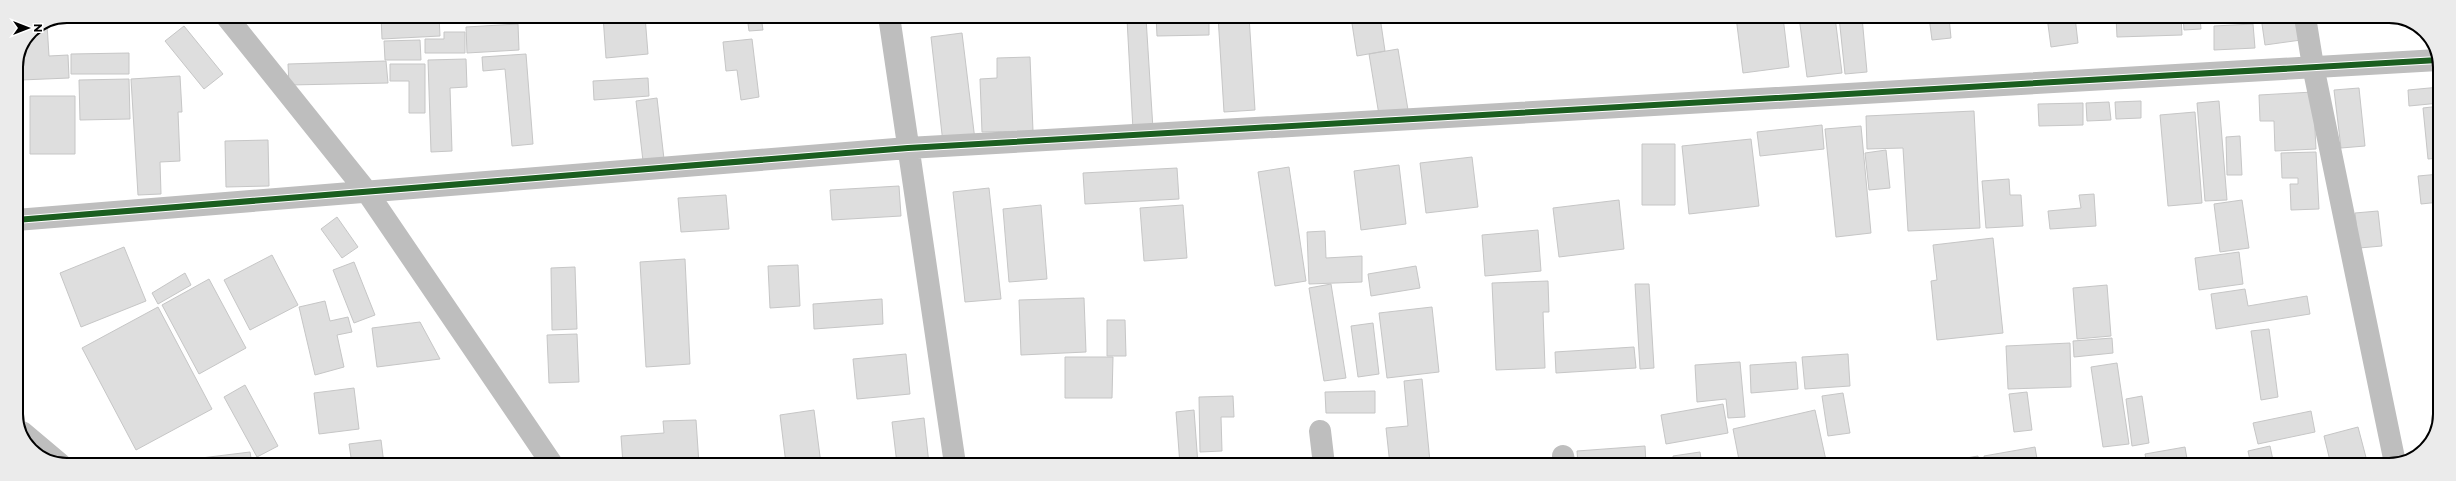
<svg xmlns="http://www.w3.org/2000/svg" width="2456" height="481" viewBox="0 0 2456 481" font-family="Montserrat,sans-serif">
<style>
.building{fill:#dedede;stroke:#c6c6c6}
.lines{fill:none;stroke-linecap:round;stroke-linejoin:round}
.street{stroke:#bebebe;stroke-width:22}
.cycleway-casing{stroke:#fff;stroke-width:8}
.cycleway{stroke:#1b5e20;stroke-width:6}
.rim{fill:none;stroke:#000;stroke-width:2}
</style>
<rect width="100%" height="100%" fill="#fff"/>
<!-- building -->
<path class="building" d="M381,16H439L440,36L382,39Z
M508,16H528L529,21L509,22Z
M603,16H645L648,54L606,58Z
M747,16H761L763,30L749,31Z
M1156,16H1209V35L1157,36Z
M1218,16H1249L1255,110L1224,112Z
M1351,17H1380L1385,51L1357,56Z
M1736,17H1783L1789,67L1743,73Z
M1799,17H1835L1842,73L1807,77Z
M1839,17H1862L1867,72L1845,74Z
M1929,17H1949L1951,38L1932,40Z
M2047,17H2075L2078,43L2051,47Z
M2116,17H2181L2182,35L2117,37Z
M2183,17H2200L2201,29L2184,30Z
M2261,17H2298L2301,40L2265,45Z
M1146,18L1153,129L1133,130L1127,19Z
M47,24L49,56L68,55L69,78L21,80L20,57L31,31Z
M518,24L519,50L467,53L466,27Z
M2253,24L2255,48L2214,50V26Z
M184,26L223,74L204,89L165,41Z
M444,32H465V53H425V39H444Z
M962,33L975,140L943,143L931,37Z
M752,39L759,97L741,100L737,70L726,71L723,42Z
M420,40L421,60H385L384,41Z
M1398,49L1408,110L1379,115L1369,54Z
M129,53V74H71V54Z
M526,54L533,144L512,146L505,69L483,71L482,57Z
M1030,57L1033,131L982,132L980,79L997,78V58Z
M466,59L467,87L450,88L452,151L431,152L428,60Z
M386,61L388,83L289,85L288,64Z
M390,64H425V113H409V81H390Z
M180,76L182,112H178L180,161L160,162L161,194L138,195L131,79Z
M648,78L649,96L594,100L593,81Z
M129,79L130,119L80,120L79,80Z
M2440,87V103L2409,106L2408,90Z
M2359,88L2365,146L2341,148L2334,90Z
M2313,92L2316,149L2275,151L2274,121H2260L2259,95Z
M30,96H75V154H30Z
M657,98L664,159L643,161L636,101Z
M2141,101V118L2116,119L2115,102Z
M2219,101L2227,200L2205,201L2197,103Z
M2109,102L2111,120L2087,121L2086,103Z
M2083,103V125L2039,126L2038,104Z
M2440,106V158L2428,159L2423,108Z
M1974,111L1980,228L1908,231L1903,148L1867,149L1866,116Z
M2195,112L2202,203L2168,206L2160,115Z
M1822,125L1824,149L1760,156L1757,132Z
M1861,126L1871,233L1836,237L1825,129Z
M2240,136L2242,175H2227L2226,137Z
M1751,139L1759,206L1689,214L1682,146Z
M268,140L269,186L226,187L225,141Z
M1642,144H1675V205H1642Z
M1886,150L1890,188L1869,190L1865,153Z
M2316,152L2319,209L2291,210L2290,184H2298V178H2282L2281,153Z
M1472,157L1478,207L1426,213L1420,163Z
M1399,165L1406,224L1361,230L1354,171Z
M1289,167L1306,281L1275,286L1258,172Z
M1177,168L1179,199L1085,204L1083,173Z
M2440,174V202L2421,204L2418,176Z
M2009,179L2010,195H2021L2023,226L1986,228L1982,181Z
M899,186L901,216L832,220L830,190Z
M989,188L1001,299L965,302L953,192Z
M2094,194L2096,226L2050,229L2048,211L2081,208L2079,195Z
M726,195L729,229L681,232L678,198Z
M1619,200L1624,249L1559,257L1553,208Z
M2242,200L2249,248L2220,252L2214,204Z
M2440,203L2439,243L2435,204Z
M1041,205L1047,279L1009,282L1003,209Z
M1183,205L1187,258L1144,261L1140,208Z
M2378,211L2382,246L2359,248L2355,213Z
M337,217L358,247L342,258L321,229Z
M1538,230L1541,271L1485,276L1482,235Z
M1325,231L1326,258L1362,256V282L1309,284L1307,232Z
M1993,238L2003,333L1937,340L1931,281L1937,280L1933,245Z
M124,247L146,301L81,327L60,273Z
M2239,252L2243,284L2199,290L2195,258Z
M272,255L298,305L250,330L224,280Z
M685,259L690,364L646,367L640,262Z
M354,262L375,315L354,323L333,270Z
M798,265L800,306L770,308L768,266Z
M1416,266L1420,288L1371,296L1368,274Z
M575,267L577,329L552,330L551,268Z
M185,273L191,285L158,304L152,293Z
M209,279L246,348L199,374L162,305Z
M1548,281L1549,312H1543L1545,368L1496,370L1492,283Z
M1331,284L1346,378L1324,381L1309,288Z
M1635,284H1649L1654,368L1640,369Z
M2107,285L2111,336L2077,339L2073,288Z
M2245,289L2248,306L2307,296L2310,314L2216,329L2211,294Z
M1084,298L1086,352L1021,355L1019,300Z
M882,299L883,324L814,329L813,304Z
M325,301L330,321L348,317L352,332L337,335L344,367L315,375L299,307Z
M158,307L212,409L136,450L82,348Z
M1432,307L1439,372L1387,378L1379,313Z
M1107,320H1125L1126,356H1107Z
M420,322L440,359L377,367L372,328Z
M1373,323L1379,374L1358,377L1351,326Z
M2269,329L2278,397L2261,400L2251,331Z
M577,334L579,382L549,383L547,335Z
M2112,338L2113,353L2074,357L2073,341Z
M2070,343L2071,387L2008,389L2006,346Z
M1634,347L1636,368L1556,373L1555,352Z
M906,354L910,394L857,399L853,359Z
M1848,354L1850,386L1805,389L1802,357Z
M1065,357H1113L1112,398H1065Z
M1740,362L1745,417L1728,418L1726,399L1697,402L1695,365Z
M1796,362L1798,389L1751,393L1750,365Z
M2117,363L2129,444L2103,447L2091,367Z
M1422,379L1430,462L1390,465L1386,428L1408,426L1404,381Z
M245,385L278,446L257,457L224,397Z
M354,388L359,429L319,434L314,393Z
M1375,391V413H1326L1325,392Z
M2027,392L2032,430L2014,432L2009,394Z
M1843,393L1850,433L1828,436L1822,396Z
M1233,396L1234,417H1221L1222,451L1200,452L1199,397Z
M2142,396L2149,443L2132,446L2126,399Z
M1723,404L1728,433L1666,444L1661,415Z
M814,410L821,464H786L780,415Z
M1194,410L1198,465H1180L1176,412Z
M1815,410L1827,465H1740L1733,429Z
M2311,411L2315,432L2258,444L2253,423Z
M924,418L929,464H897L892,422Z
M696,420L699,464H623L621,436L664,433L663,421Z
M2358,427L2368,465H2331L2324,436Z
M381,440L384,464H352L349,444Z
M1645,446L1646,464L1578,465L1577,451Z
M2270,446L2274,465L2283,463L2284,465H2251L2248,451Z
M2035,447L2038,465H1985L1984,456Z
M2185,447L2188,465H2147L2145,454Z
M250,452L252,464H186L185,460Z
M1700,452L1702,465H1674L1673,456Z
M1978,456L1979,465H1926Z
M1511,459L1512,465H1473Z"/>
<g class="lines">
<!-- street -->
<path class="street" d="M226,16L367,192L552,464
M889,16L955,464
M2305,17L2313,66L2395,463
M16,220L908,148L2438,60
M1320,431L1324,465
M22,432L60,464
M1563,456L1565,465"/>
<!-- cycleway casing -->
<g class="cycleway-casing">
<path id="cycleway" d="M16,220L908,148L2438,60"/>
</g>
<!-- cycleway -->
<use href="#cycleway" class="cycleway"/>
</g>
<!-- crop -->
<path d="M0 0H2456V481H0ZM67 23H2389A44 44 0 0 1 2433 67V414A44 44 0 0 1 2389 458H67A44 44 0 0 1 23 414V67A44 44 0 0 1 67 23Z" fill="#ebebeb" fill-rule="evenodd"/>
<path class="rim" d="M67 23H2389A44 44 0 0 1 2433 67V414A44 44 0 0 1 2389 458H67A44 44 0 0 1 23 414V67A44 44 0 0 1 67 23Z"/>
<!-- north arrow -->
<g transform="translate(28 28) rotate(90)" stroke="#ffffff" stroke-width="3" paint-order="stroke">
<path d="M0-3L7 15L0 10L-7 15Z" fill="#000000"/>
<text y="-6" font-size="11" font-weight="bold" text-anchor="middle" fill="#000000">N</text>
</g>
</svg>
